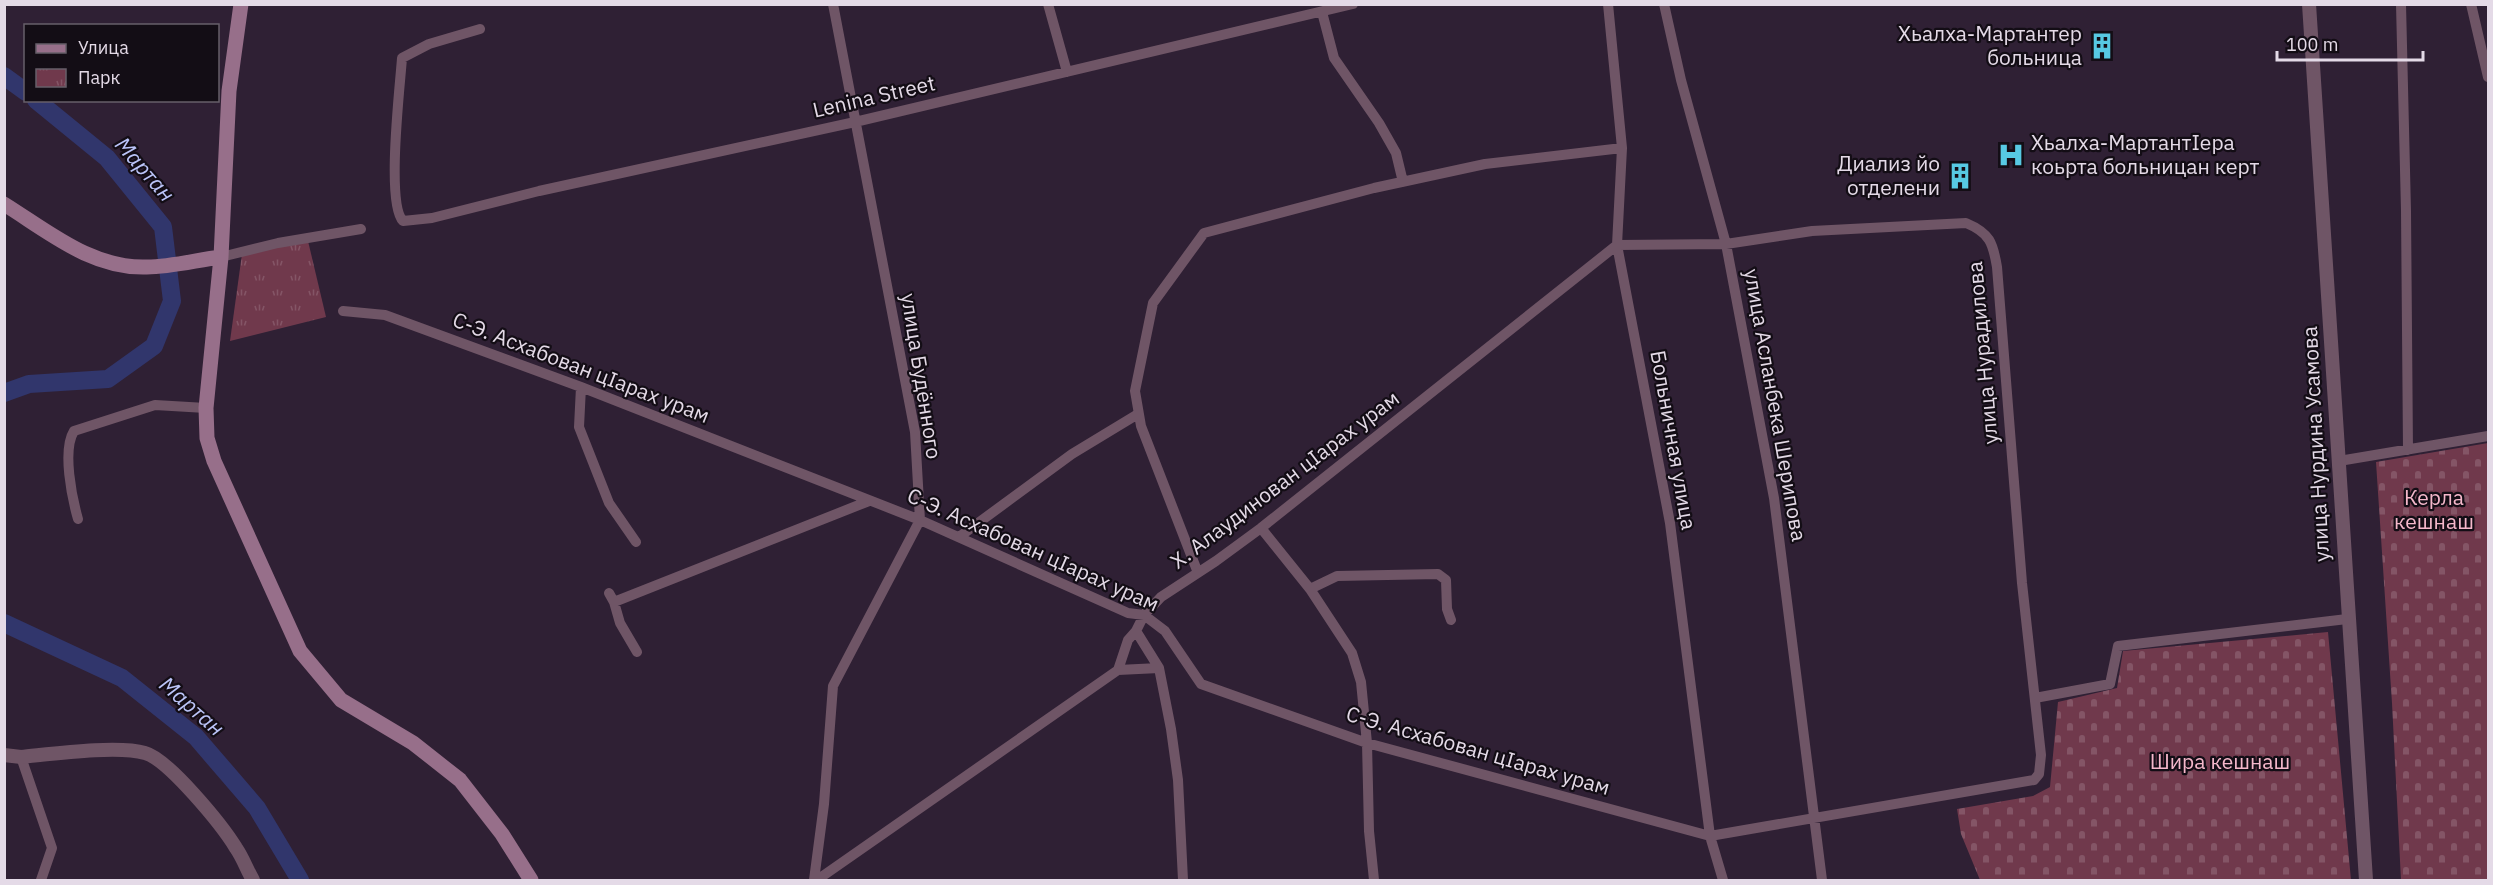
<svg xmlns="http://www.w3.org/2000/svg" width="2493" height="885" viewBox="0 0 2493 885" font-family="'IBM Plex Sans',sans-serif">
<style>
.cemetery{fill:url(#cemetery-stones)}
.park{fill:url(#park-tufts)}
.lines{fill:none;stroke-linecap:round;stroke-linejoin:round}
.river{stroke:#31366c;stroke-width:18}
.minor{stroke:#6f5566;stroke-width:10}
.tertiary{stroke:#6f5566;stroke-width:14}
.secondary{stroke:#976f8a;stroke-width:15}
.labels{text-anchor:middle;stroke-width:4.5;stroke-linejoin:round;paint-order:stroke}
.poi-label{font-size:21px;fill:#e4dae7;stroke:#130d15;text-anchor:end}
.street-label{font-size:21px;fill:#e4dae7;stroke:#130d15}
.park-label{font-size:21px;fill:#f5b8cb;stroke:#130d15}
.water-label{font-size:22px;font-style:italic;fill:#bbc4f8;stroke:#130d15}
</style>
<defs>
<pattern id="cemetery-stones" width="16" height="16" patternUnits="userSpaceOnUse" patternTransform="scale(1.5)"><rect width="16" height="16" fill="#70394c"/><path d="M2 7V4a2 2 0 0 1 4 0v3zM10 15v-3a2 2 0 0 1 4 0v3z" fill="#845566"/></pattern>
<pattern id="park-tufts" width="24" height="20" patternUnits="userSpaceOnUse" patternTransform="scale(1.5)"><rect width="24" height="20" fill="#70394c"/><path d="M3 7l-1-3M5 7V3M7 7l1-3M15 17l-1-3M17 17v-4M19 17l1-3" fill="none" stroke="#845566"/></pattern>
</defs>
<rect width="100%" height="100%" fill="#2f2034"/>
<!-- cemetery -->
<path class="cemetery" d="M2488,443V880H2401L2392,703L2376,462Z
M2328,632L2351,880H1980L1961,834L1957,809L2033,796L2050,787L2058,702L2117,688L2123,651Z"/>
<!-- park -->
<path class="park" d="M308,241L326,317L230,341L242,254Z"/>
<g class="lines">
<!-- river -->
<path class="river" d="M4,76L26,92
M4,393L29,384L108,379L154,346L172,301L163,227L107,158L36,100
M4,623L122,678L196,737L257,808L300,880"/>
<!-- minor -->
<path class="minor" d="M1048,4L1067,72
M1608,4L1622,148L1617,245L1670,523L1710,836L1723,880
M1664,4L1681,80L1726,244L1774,498L1822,880
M2401,4L2406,211L2408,450
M2471,4L2488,77
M1322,12L1334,58L1379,123L1396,153L1403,182
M480,29L429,44L402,58C400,87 386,204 403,221L432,218L539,191L855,122L1353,4
M221,257L278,243L361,229
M343,311L385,315L581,387L920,520L1128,613L1144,615L1165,631L1201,684L1367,743L1710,836L2034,780L2039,774L2041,755L2022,583L1997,267C1993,243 1990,233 1966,223L1812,231L1726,244L1617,245L1261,528L1216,561L1161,597L1144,615L1136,631L1128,640L1118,670L817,880
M581,387L579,427L609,503L636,542
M2339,461L2488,436
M78,519C72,498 62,450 74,431L155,405L206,408
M1261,528L1310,589L1352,653L1361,682L1367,743L1369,831L1374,880
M959,537L1072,454L1138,414
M1198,573L1141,426L1135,391L1153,303L1204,233L1374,188L1485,164L1622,148
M1310,589L1337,576L1438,574L1446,580L1447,609L1451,620
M609,593L614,602L869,501
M614,602L620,623L637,652
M1136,631L1159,668L1171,729L1178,780L1183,880
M1118,670L1159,668
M2035,698L2110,684L2118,646L2347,619
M21,757L52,848L41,880
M814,880L824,804L833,686L920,520L915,432L833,4"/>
<!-- tertiary -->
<path class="tertiary" d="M2309,4C2329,296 2345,589 2366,880
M4,755L21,757C52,754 117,745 145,753C168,759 222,825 236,848C243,858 247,870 253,880"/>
<!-- secondary -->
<path class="secondary" d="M241,4L229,91L221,257L206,408L207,438L214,461L300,651L341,700L413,743L460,780L502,834L531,880
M4,204C49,232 92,269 147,267C171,267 197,260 221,257"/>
</g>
<!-- icons -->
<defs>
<g id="building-bare" transform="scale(2.07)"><path d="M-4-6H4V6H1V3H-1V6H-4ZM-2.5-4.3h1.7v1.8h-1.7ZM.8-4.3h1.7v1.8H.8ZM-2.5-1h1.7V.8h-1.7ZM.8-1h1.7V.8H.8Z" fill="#57c9e3" stroke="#130d15" stroke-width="2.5" paint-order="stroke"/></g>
<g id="hospital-bare" transform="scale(2.07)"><path d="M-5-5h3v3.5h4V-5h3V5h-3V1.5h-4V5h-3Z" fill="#57c9e3" stroke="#130d15" stroke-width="2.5" paint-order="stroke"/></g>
</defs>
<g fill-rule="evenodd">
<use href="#building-bare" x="2102" y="46"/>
<use href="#hospital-bare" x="2011" y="155"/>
<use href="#building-bare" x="1960" y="176"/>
</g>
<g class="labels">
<!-- poi labels -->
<g class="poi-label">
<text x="2082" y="41">Хьалха-Мартантер<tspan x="2082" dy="24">больница</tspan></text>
<text x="2031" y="150" text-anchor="start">Хьалха-МартантIера<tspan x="2031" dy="24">коьрта больницан керт</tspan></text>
<text x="1940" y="171">Диализ йо<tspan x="1940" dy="24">отделени</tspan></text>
</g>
<!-- street labels -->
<g class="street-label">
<text transform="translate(874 97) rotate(-13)" y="7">Lenina Street</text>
<text transform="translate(1983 353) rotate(-95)" y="7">улица Нурадилова</text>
<text transform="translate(581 368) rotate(21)" y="7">С-Э. Асхабован цIарах урам</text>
<text transform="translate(921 376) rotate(81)" y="7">улица Будённого</text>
<text transform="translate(1775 405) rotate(80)" y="7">улица Асланбека Шерипова</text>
<text transform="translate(1673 440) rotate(80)" y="7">Больничная улица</text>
<text transform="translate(2316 444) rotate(-93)" y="7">улица Нурдина Усамова</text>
<text transform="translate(1285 480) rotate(-37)" y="7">Х. Алаудинован цIарах урам</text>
<text transform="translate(1033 550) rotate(24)" y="7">С-Э. Асхабован цIарах урам</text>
<text transform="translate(1478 751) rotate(16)" y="7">С-Э. Асхабован цIарах урам</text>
</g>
<!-- park labels -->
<g class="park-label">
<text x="2434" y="505">Керла<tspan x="2434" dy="24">кешнаш</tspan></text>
<text x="2220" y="769">Шира кешнаш</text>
</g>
<!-- water labels -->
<g class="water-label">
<text transform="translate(145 169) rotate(49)" y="8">Мартан</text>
<text transform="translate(192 706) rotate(41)" y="8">Мартан</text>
</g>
</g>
<!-- border -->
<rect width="2493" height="885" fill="none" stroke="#e4dae7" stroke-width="12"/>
<!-- legend -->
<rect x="24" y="24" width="195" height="78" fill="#130d15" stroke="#675f69" stroke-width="1.5"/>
<rect x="36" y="44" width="30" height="9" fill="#976f8a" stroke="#675f69" stroke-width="1.5"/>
<text x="78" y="54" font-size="18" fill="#e4dae7">Улица</text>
<rect x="36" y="69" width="30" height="18" fill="url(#park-tufts)" stroke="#675f69" stroke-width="1.5"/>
<text x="78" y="84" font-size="18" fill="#e4dae7">Парк</text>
<!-- scale -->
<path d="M2277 51v9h146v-9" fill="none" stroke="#e4dae7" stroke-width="3"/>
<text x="2286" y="51" font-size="18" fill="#e4dae7" stroke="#130d15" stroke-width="4.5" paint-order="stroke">100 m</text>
</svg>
